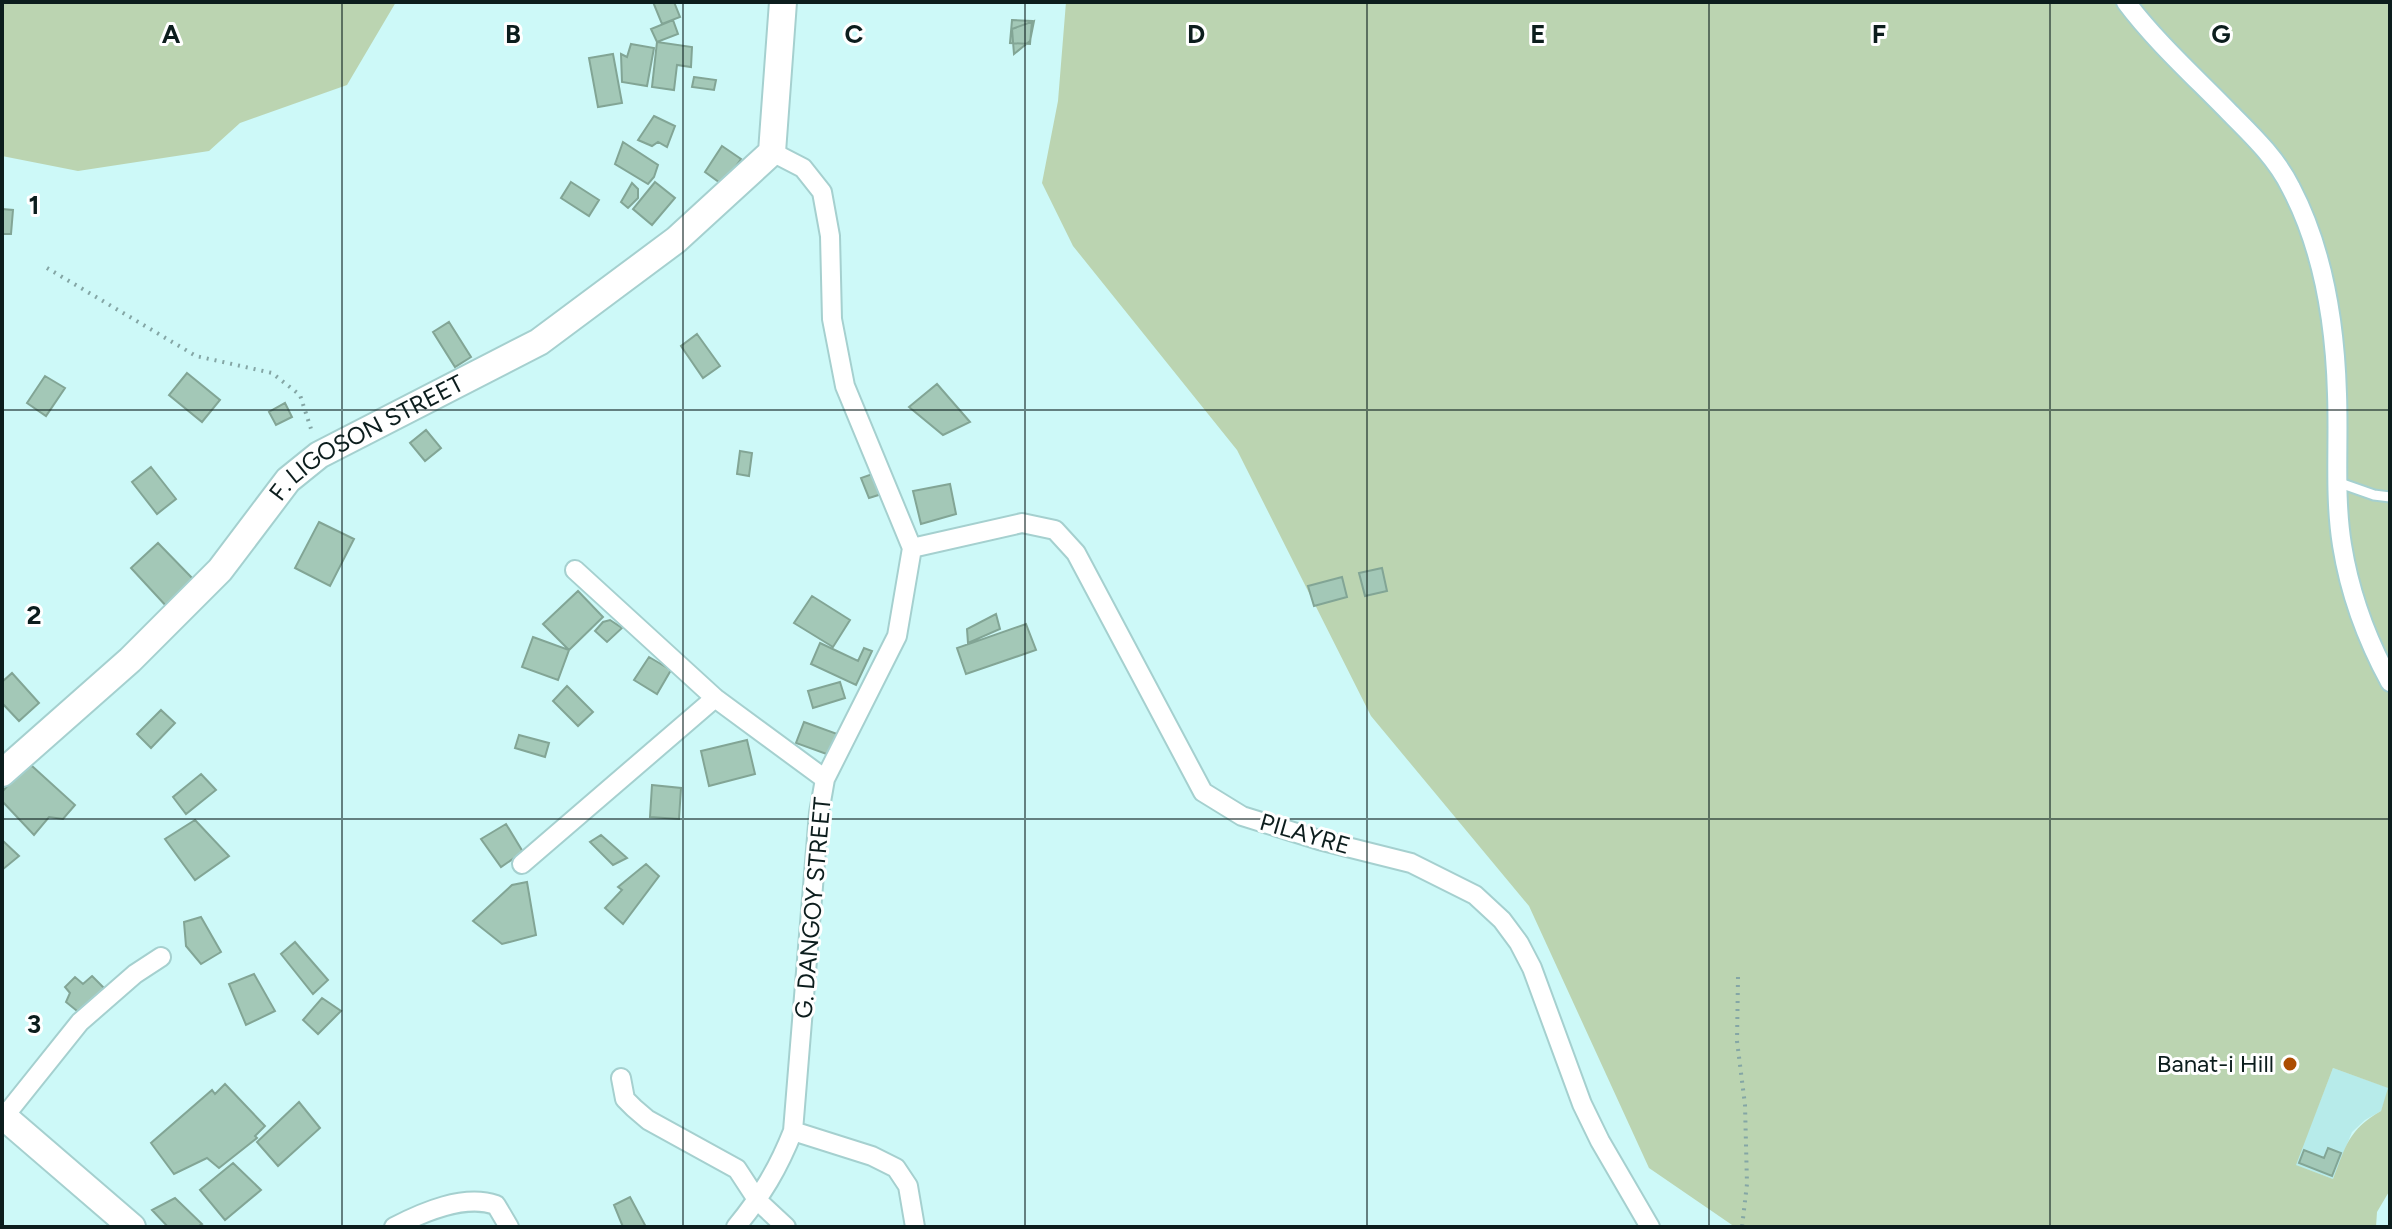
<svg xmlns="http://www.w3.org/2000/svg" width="2392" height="1229" viewBox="0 0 2392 1229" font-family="Figtree,sans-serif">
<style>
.built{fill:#b7ebea}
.green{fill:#bbd4b1;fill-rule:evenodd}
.building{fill:#a3c8b7;stroke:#82a595;stroke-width:2}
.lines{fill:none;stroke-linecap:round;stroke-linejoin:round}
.lane-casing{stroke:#a5d0cf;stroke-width:13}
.street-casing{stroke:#a5d0cf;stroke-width:22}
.secondary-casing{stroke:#a5d0cf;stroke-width:30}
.path{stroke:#84a6a5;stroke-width:4;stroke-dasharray:2 6;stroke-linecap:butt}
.lane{stroke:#fff;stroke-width:9}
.street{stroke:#fff;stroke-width:18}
.secondary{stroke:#fff;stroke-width:26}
.grid{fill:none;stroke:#0c1d1d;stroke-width:2;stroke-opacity:0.55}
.poi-dot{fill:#ac4c00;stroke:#fff;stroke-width:3}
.labels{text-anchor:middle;stroke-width:6;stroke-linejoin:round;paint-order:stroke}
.street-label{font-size:24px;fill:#0c1d1d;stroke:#fff}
.poi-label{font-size:24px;fill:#0c1d1d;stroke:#fff;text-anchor:end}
.grid-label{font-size:26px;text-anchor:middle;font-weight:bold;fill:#0c1d1d;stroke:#fff;stroke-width:6;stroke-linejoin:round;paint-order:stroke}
</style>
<rect width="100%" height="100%" fill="#cdf9f8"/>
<!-- built -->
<path class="built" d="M2333,1068L2389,1088L2381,1111L2365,1120L2352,1132L2333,1179L2295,1165Z"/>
<!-- green -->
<path class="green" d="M2,2H396L347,85L240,123L209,151L78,171L2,156Z
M1066,2H2390V1190L2377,1212L2376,1227H1735L1649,1168L1529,906L1371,716L1237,450L1073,246L1042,183L1058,101ZM2333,1068L2388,1088L2381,1111C2348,1130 2346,1146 2333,1179L2296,1165Z"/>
<!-- building -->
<path class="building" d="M653,2H674L680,17L662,24Z
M673,20L678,34L657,42L651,29Z
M1012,20L1032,21L1030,44L1010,43Z
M1034,21L1030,41L1014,54L1012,29Z
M657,42L692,47L691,67L677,65L674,90L652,87Z
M631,44L654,48L647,86L622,82L621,54L627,57Z
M613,54L622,103L598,107L589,58Z
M694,77L716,80L714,90L692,87Z
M654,116L675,126L667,147L658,142L652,146L638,140Z
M623,142L658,165L654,177L648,184L615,164Z
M722,146L741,159L723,185L705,172Z
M571,182L599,200L589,216L561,198Z
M655,182L675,198L652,225L633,209Z
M632,183L638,189V198L628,208L621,202Z
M2,209L13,210L11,234H2Z
M449,322L471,357L455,367L433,332Z
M697,334L720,366L703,378L681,346Z
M187,373L220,400L202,422L169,395Z
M45,376L65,388L46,416L27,403Z
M937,384L970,422L943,435L909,407Z
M285,403L292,417L276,425L269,412Z
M426,430L441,448L425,461L410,443Z
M740,451L752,453L749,476L737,474Z
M151,467L176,499L157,514L132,482Z
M878,472L885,493L869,498L861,478Z
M950,484L956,514L921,524L913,491Z
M319,522L354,539L330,586L295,568Z
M158,543L196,582L168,608L131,568Z
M1382,568L1387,591L1365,596L1359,573Z
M1342,577L1347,597L1314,606L1308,586Z
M578,591L603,617L569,650L543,624Z
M812,596L850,620L833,647L794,623Z
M996,614L1000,629L968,643L967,629Z
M610,620L622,628L607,642L595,631L603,622Z
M1026,624L1036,650L966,674L957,648Z
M533,637L569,650L558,680L522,667Z
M820,643L858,661L864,648L872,651L856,685L811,664Z
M649,657L671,670L657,694L634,680Z
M12,673L39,703L19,721L2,703V682Z
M840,682L845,698L813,708L808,691Z
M567,686L593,712L578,726L553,701Z
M161,710L175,723L151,748L137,734Z
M804,722L840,735L832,756L796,743Z
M519,735L549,743L545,757L515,748Z
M747,740L755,774L709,786L701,751Z
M32,766L75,805L63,819L49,817L34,835L2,801V792L24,767Z
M201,774L216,790L186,814L173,797Z
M652,785L681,788L679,819L650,817Z
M195,820L229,856L195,880L165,839Z
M506,824L523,852L501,867L481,839Z
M601,835L627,858L613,865L590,842Z
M2,840L19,856L2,870Z
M646,864L659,876L623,924L605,908L622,890L618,887Z
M527,882L536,935L502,944L473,921L512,885Z
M201,917L221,952L201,964L186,946L184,922Z
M295,942L328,980L313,994L281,954Z
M254,974L275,1011L246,1025L229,984Z
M92,976L107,991L82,1015L66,1002L70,993L65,987L75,977L83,984Z
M322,998L341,1011L318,1034L303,1020Z
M225,1084L265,1126L255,1136L257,1138L219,1168L207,1158L174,1174L151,1143L212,1090L215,1094Z
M299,1102L320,1128L278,1166L257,1142Z
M2328,1148L2341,1153L2332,1176L2299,1163L2304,1150L2324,1158Z
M233,1163L261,1190L225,1220L200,1190Z
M630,1197L646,1227H623L614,1205Z
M175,1198L202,1224L197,1227H168L152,1210Z"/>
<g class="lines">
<!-- lane casing -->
<g class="lane-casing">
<path id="lane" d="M2337,482L2374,495L2390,497"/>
</g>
<!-- street casing -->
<g class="street-casing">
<path id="street" d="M2126,2C2156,42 2195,77 2230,113C2253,136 2277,159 2291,188C2324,251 2335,323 2337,394C2339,444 2334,495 2342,545C2350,595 2366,638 2390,682
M912,548L1022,523L1055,530L1076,553L1203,792L1242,816L1319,840L1411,863L1475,895L1502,920L1519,943L1532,968L1582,1104L1600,1141L1650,1227
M575,570L715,698L825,779
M522,864L715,698
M621,1078L625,1099L634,1108L648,1120L737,1169L758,1201L786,1227
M4,1117L80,1022L135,974L161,957
M793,1131L872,1156L896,1168L908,1186L915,1227
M394,1227C423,1212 464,1194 496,1205L509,1227
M736,1227C762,1195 778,1169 793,1131L819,813L825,779L897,636L912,548L845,386L832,319L830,236L822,192L803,168L772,152"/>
</g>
<!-- secondary casing -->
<g class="secondary-casing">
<g id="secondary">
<path id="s1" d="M2,773L130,660L220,570L288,480L319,455L539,342L676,240L772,152L783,2"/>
<path d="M2,1115L132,1227"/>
</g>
</g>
<!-- path -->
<path class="path" d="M47,268L196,356L272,373L300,395L312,432
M1738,977L1737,1041L1745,1105L1747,1184L1742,1227"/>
<!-- lane -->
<use href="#lane" class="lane"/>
<!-- street -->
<use href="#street" class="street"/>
<!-- secondary -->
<use href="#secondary" class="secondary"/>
</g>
<!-- grid -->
<path class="grid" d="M342,2V1227M683,2V1227M1025,2V1227M1367,2V1227M1709,2V1227M2050,2V1227M2,410H2390M2,819H2390"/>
<!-- markers -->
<circle class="poi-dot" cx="2290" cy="1064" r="8"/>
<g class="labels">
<!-- street labels -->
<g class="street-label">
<text dy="8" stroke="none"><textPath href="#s1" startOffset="500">F. LIGOSON STREET</textPath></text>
<text transform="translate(1305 834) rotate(16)" y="8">PILAYRE</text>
<text transform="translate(813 908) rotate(-85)" y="8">G. DANGOY STREET</text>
</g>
<!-- poi labels -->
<g class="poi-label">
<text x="2274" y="1072">Banat-i Hill</text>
</g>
</g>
<g class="grid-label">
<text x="171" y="43">A</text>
<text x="513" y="43">B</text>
<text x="854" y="43">C</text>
<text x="1196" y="43">D</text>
<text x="1538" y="43">E</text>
<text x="1879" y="43">F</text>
<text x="2221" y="43">G</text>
<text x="34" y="214">1</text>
<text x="34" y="624">2</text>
<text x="34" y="1033">3</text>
</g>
<!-- border -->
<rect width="2392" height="1229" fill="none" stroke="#0c1d1d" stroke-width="8"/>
</svg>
